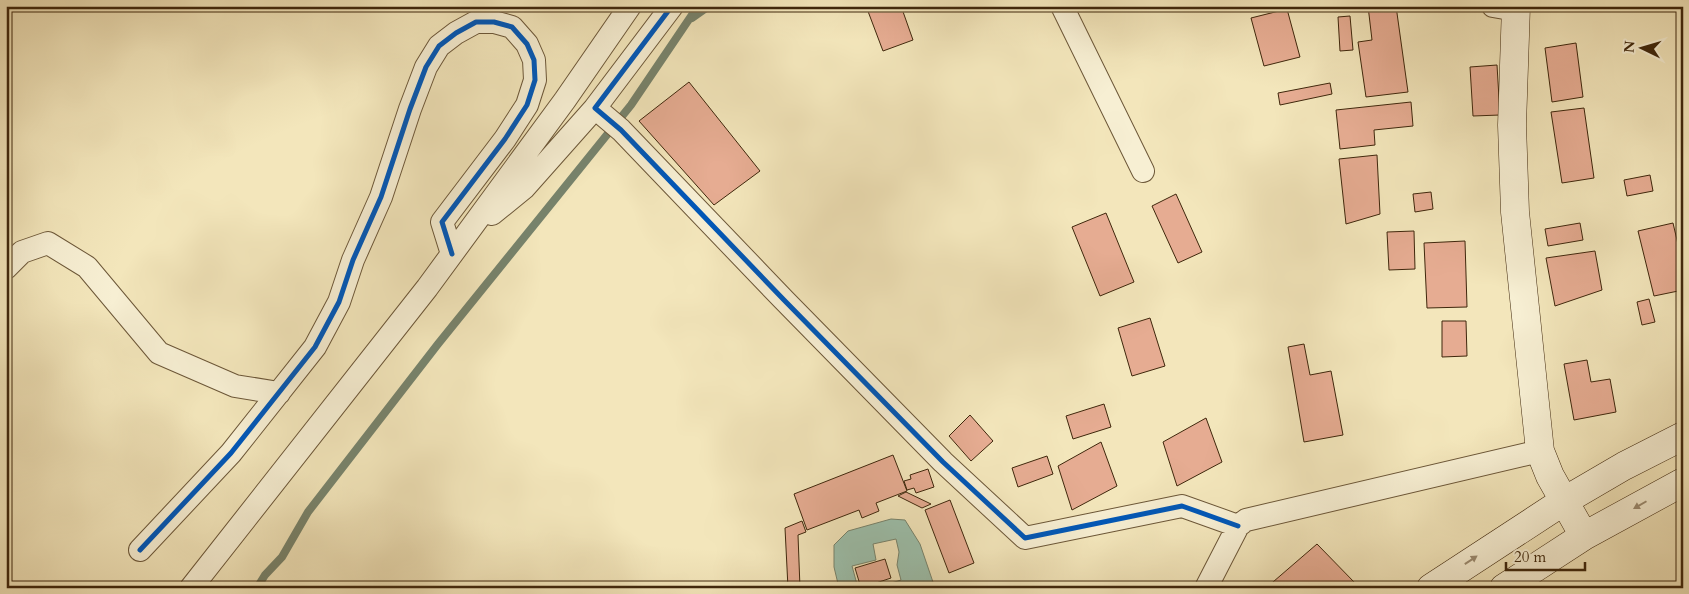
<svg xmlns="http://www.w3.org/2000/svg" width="1689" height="594" viewBox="0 0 1689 594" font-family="Cardo,serif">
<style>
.water{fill:#9cc0ac;stroke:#77836c}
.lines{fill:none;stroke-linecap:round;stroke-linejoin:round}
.stream{stroke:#77836c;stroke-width:8}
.building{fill:#e6ac92;stroke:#3f270c}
.street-casing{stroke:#6c5738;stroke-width:24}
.secondary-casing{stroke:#3f270c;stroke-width:29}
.street{stroke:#f7efd3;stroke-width:22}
.secondary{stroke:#f7efd3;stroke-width:28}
.cycleway-casing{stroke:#f7efd3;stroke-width:8}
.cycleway{stroke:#0057b8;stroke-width:5}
.oneway{fill:#9b8b70}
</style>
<rect width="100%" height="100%" fill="#f3e6bb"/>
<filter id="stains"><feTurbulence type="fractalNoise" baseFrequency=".004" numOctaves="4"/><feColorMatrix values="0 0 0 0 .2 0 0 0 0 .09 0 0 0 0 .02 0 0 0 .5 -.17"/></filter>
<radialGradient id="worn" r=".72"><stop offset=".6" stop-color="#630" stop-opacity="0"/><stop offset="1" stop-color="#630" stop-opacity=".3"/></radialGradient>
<!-- water -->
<path class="water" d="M891,519L905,520L920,544L935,588H875L901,580L897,565L899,552L896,539L873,544L876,560L852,566L858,588H839L834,567V545L848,531Z"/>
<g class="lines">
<!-- stream -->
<path class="stream" d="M1672,6L1683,7
M692,18L709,6
M257,588L265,575L282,557L308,512L438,344L631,105L698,6"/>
</g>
<!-- building -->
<path class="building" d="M866,6H901L913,40L883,51Z
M1368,6H1396L1408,92L1366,97L1358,42L1372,40Z
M1287,9L1300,57L1264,66L1251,18Z
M1350,16L1353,50L1340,51L1338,17Z
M1576,43L1583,97L1552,102L1545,48Z
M1497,65L1500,115L1473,116L1470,67Z
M689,82L760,171L714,205L639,121Z
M1330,83L1332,94L1280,105L1278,93Z
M1411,102L1413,126L1374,130L1375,145L1340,149L1336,110Z
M1584,108L1594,178L1562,183L1551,112Z
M1377,155L1380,214L1346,224L1339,159Z
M1650,175L1653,191L1627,196L1624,180Z
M1431,192L1433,209L1415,212L1413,194Z
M1176,194L1202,252L1178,263L1152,206Z
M1106,213L1134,282L1100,296L1072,227Z
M1580,223L1583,240L1548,246L1545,229Z
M1673,223L1683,266V290L1654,296L1638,231Z
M1414,231L1415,269L1389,270L1387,232Z
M1465,241L1467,307L1427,308L1424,243Z
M1595,251L1602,290L1555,306L1546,258Z
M1649,299L1655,322L1642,325L1637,302Z
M1150,318L1165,366L1132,376L1118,328Z
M1442,321H1466L1467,356L1442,357Z
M1304,344L1310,375L1331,371L1343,435L1304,442L1288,347Z
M1587,360L1591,382L1610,379L1616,412L1574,420L1564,364Z
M1104,404L1111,427L1073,439L1066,416Z
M970,415L993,441L971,461L949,436Z
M1206,418L1222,462L1177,486L1163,442Z
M1101,442L1117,486L1072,510L1058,466Z
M893,455L907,491L876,503L879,511L862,518L859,510L807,530L794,494Z
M1047,456L1053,474L1018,487L1012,468Z
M928,469L934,487L916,493L914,488L907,490L904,481L911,479L910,475Z
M906,492L931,504L922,508L898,496Z
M950,500L974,563L949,573L925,510Z
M802,521L806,532L798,535L800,588H788L785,528Z
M1317,544L1355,583L1349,588H1266Z
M885,559L891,578L861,588L855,568Z"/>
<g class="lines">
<!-- street casing -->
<g class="street-casing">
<path id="street" d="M672,6L595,108L621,130L784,300L943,462L1025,538L1182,506L1238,526
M1062,6L1143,171
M1493,6L1516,10
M492,214L524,188L595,108
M6,268L22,252L48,243L87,267L159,353L235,386L279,393
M140,550L231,453L315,347L339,302L353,260L381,197L410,109L426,67L439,46L456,33L476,22H494L512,27L527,44L534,60L535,80L527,105L505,139L442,222L452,254
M191,588L427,288L565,100L630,6
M1206,588L1238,526L1246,520L1540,451"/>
</g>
<!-- secondary casing -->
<g class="secondary-casing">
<path id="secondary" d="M1516,6L1512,125L1515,212L1540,451L1550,476L1584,536
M1431,588L1564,501L1624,466L1683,436
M1504,588L1584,536L1683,482"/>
</g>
<!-- street -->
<use href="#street" class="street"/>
<!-- secondary -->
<use href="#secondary" class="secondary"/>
<!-- cycleway casing -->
<g class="cycleway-casing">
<path id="cycleway" d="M672,6L595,108L621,130L784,300L943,462L1025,538L1182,506L1238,526
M140,550L231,453L315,347L339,302L353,260L381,197L410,109L426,67L439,46L456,33L476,22H494L512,27L527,44L534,60L535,80L527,105L505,139L442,222L452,254"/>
</g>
<!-- cycleway -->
<use href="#cycleway" class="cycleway"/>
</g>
<!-- one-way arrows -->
<defs><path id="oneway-solid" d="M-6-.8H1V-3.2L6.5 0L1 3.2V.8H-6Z" transform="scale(1.25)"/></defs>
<g class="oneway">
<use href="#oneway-solid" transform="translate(1640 505) rotate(150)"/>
<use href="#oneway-solid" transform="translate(1471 560) rotate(-34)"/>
</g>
<!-- margin -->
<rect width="1689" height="594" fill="none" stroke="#f3e6bb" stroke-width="25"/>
<rect x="8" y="8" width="1674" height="579" fill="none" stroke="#3f270c" stroke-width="2.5"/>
<rect x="12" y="12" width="1664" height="569" fill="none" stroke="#3f270c"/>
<!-- north arrow -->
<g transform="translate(1642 48) rotate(275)" stroke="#f7efd3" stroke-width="4" paint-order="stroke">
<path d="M0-4L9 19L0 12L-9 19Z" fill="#3f270c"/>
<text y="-8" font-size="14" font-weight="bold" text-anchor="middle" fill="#3f270c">N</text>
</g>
<!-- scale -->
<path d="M1506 562v8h79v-8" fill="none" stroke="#3f270c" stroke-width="2.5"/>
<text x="1514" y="562" font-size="15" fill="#3f270c" stroke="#f7efd3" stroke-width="4" paint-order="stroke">20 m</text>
<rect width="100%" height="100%" filter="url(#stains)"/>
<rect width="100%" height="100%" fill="url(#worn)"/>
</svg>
